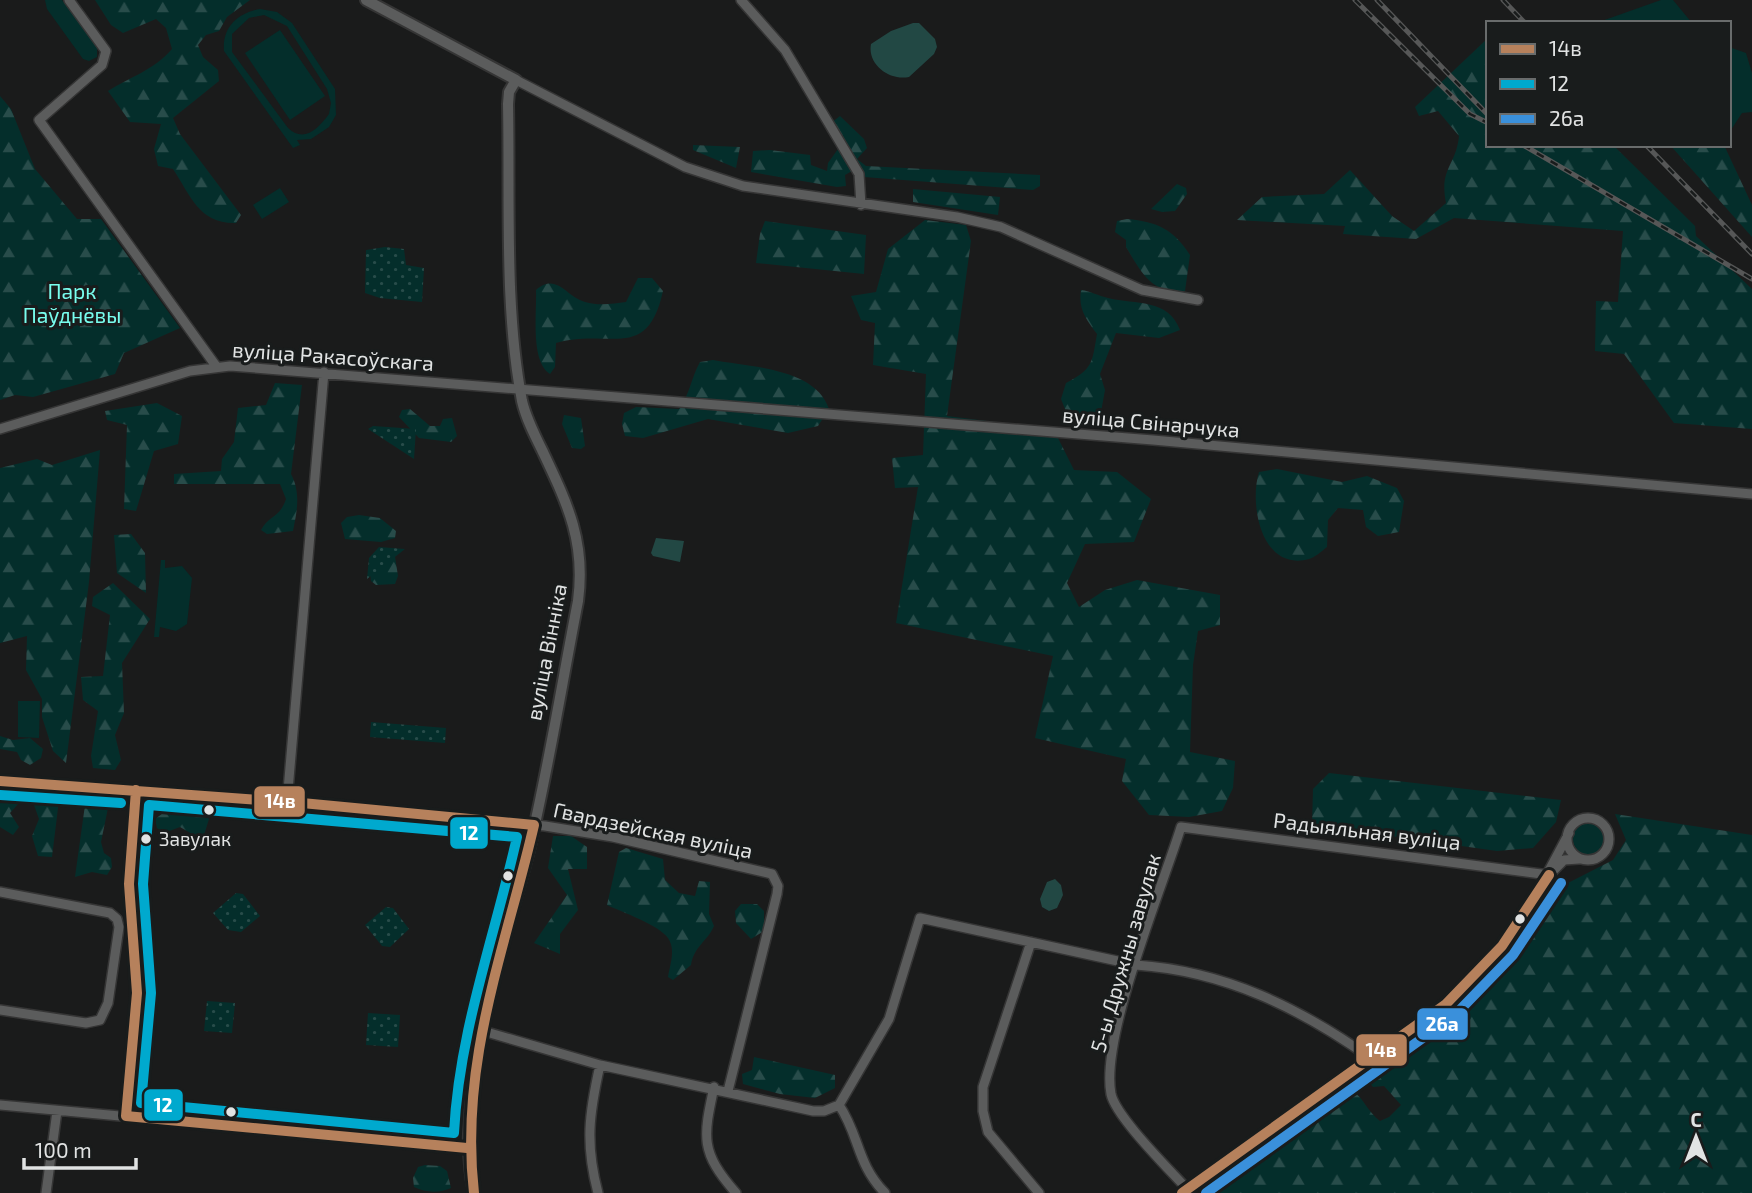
<svg xmlns="http://www.w3.org/2000/svg" width="1752" height="1193" viewBox="0 0 1752 1193" font-family="'Exo 2',sans-serif">
<style>
.grass{fill:#042e2b;fill-rule:evenodd}
.forest{fill:url(#forest-firs)}
.park{fill:url(#park-dots)}
.water{fill:#224844}
.lines{fill:none;stroke-linecap:round;stroke-linejoin:round}
.minor-casing{stroke:#353535;stroke-width:12}
.tertiary-casing{stroke:#353535;stroke-width:14}
.minor{stroke:#5b5c5c;stroke-width:9}
.tertiary{stroke:#5b5c5c;stroke-width:10}
.rail-casing{stroke:#565757;stroke-width:5}
.rail{stroke:#191c1c;stroke-width:2.5;stroke-dasharray:8;stroke-linecap:butt}
.bus-1-casing{stroke:#191c1c;stroke-width:16}
.bus-2-casing{stroke:#191c1c;stroke-width:16}
.bus-3-casing{stroke:#191c1c;stroke-width:16}
.bus-1{stroke:#b6815c;stroke-width:10}
.bus-2{stroke:#00a9ce;stroke-width:10}
.bus-3{stroke:#3a90db;stroke-width:10}
.bus-dot{fill:#e1e3e3;stroke:#191c1c;stroke-width:2.5}
.labels{text-anchor:middle;stroke-width:6;stroke-linejoin:round;paint-order:stroke}
.bus-label{font-size:19px;fill:#e1e3e3;stroke:#191c1c;text-anchor:start}
.park-label{font-size:21px;fill:#78fdee;stroke:#191c1c}
.street-label{font-size:21px;fill:#e1e3e3;stroke:#191c1c}
.line-badge{stroke:#191c1c;stroke-width:2.5}
.badge-label{font-size:19px;text-anchor:middle;font-weight:bold;fill:#fff}
</style>
<defs>
<pattern id="forest-firs" width="22" height="20" patternUnits="userSpaceOnUse" patternTransform="scale(1.75)"><rect width="22" height="20" fill="#042e2b"/><path d="M5 1l3.5 6h-7zM16 11l3.5 6h-7z" fill="#284c4a"/></pattern>
<pattern id="park-dots" width="8" height="8" patternUnits="userSpaceOnUse" patternTransform="scale(1.75)"><rect width="8" height="8" fill="#042e2b"/><path d="M2 2h.1M6 6h.1" fill="none" stroke="#284c4a" stroke-width="1.8" stroke-linecap="round"/></pattern>
</defs>
<rect width="100%" height="100%" fill="#1a1b1b"/>
<!-- grass -->
<path class="grass" d="M45,0H62L97,46V57L89,61L83,59L47,9Z
M1661,0H1673L1692,23H1596Z
M260,9L277,12L292,23L335,89L336,115L329,127L311,139L297,140L300,145L293,148L224,51C222,27 238,13 260,9ZM264,15L287,26L327,89L331,103L329,114C318,129 304,143 288,128L232,52V34L249,18Z
M280,30L325,96L290,120L245,53Z
M1729,47L1746,53L1752,73V112L1742,113L1729,133Z
M280,188L289,202L262,219L253,205Z
M161,560H165V568L182,566L192,578L187,624L176,631L160,627L159,637H154Z
M18,701H40L39,738L18,737Z
M1573 839a16 16 0 1 1 32 0a16 16 0 1 1-32 0Z"/>
<!-- forest -->
<path class="forest" d="M95,0H250L227,17L219,31L206,35L198,45L203,57L218,70L219,81L173,118L180,134L241,215L236,223C199,224 191,196 173,169L158,166L154,149L161,124L130,122L108,91C130,77 154,70 172,49L166,28L156,19L123,33L111,25Z
M1488,38V145H1613L1695,226L1696,236L1752,289V429L1674,423L1624,354L1595,351L1596,301L1618,302L1623,231L1454,218L1416,239L1343,234L1345,226L1237,220L1262,197L1324,194L1350,170L1392,216L1414,231L1446,203C1439,168 1456,166 1459,136L1438,111L1419,116L1415,107Z
M0,96L11,109L35,169L77,219H101L180,328L124,353L115,374L33,397L15,395L0,400Z
M840,116L864,139L867,148L857,159L866,166L1040,175V186L1033,190L864,177L852,171L845,175L846,186L837,187L751,172L753,151L770,150L810,155L811,165L827,171L828,163L843,142L831,123Z
M693,145L740,147L736,168L693,150Z
M1670,145H1724L1752,205V237Z
M1177,184L1186,188L1187,194L1175,211L1162,212L1151,209Z
M913,189L1000,197L998,215L913,202Z
M1127,219C1158,222 1173,229 1190,255L1185,291C1151,294 1142,273 1126,247V240L1115,232L1117,221Z
M925,220L966,225L971,241L947,416L1011,424L1057,436L1074,470L1117,472L1151,499L1134,542L1085,544L1067,583L1079,607L1105,590L1137,580L1220,595V625L1198,631L1193,665L1190,752L1235,761L1233,788L1222,811L1189,817L1149,815L1122,781L1126,759L1035,738L1053,656L896,623L918,487L895,488L892,458L923,455L926,374L873,365L875,323L861,320L851,296L876,292L888,249Z
M765,221L866,235L864,274L756,263L760,234Z
M638,278H652L663,291C647,364 608,327 556,343L555,367L550,374C530,361 537,313 536,290C557,272 566,297 585,302C598,306 613,304 626,302Z
M1081,290C1091,291 1098,296 1108,298C1136,305 1168,298 1180,330L1159,338L1116,333L1100,374L1105,390L1101,412L1086,421L1069,419L1061,399L1066,383C1093,369 1092,363 1097,334C1086,319 1078,309 1081,290Z
M713,360C750,367 816,368 829,409L818,426L788,433L708,419L643,438L625,436L622,424L624,413L636,407L679,409C690,394 691,378 700,362Z
M275,383L302,385L291,474C301,493 297,511 293,531L267,534L261,530C269,515 280,518 286,499L280,484H174V474L221,471L222,459L234,442L238,408L266,405Z
M157,403L182,416L178,444L154,451L136,511L124,509L127,425L107,420L105,411Z
M410,409L430,426H440L443,419L452,418L457,436L451,442L419,438L399,417L402,410Z
M564,415L581,418L585,446L581,449L572,448L562,424Z
M100,450L89,582L66,763L53,751L42,717V699L26,670L27,636L0,643V468L37,459L52,465Z
M1277,469L1342,482L1367,476L1397,488L1404,501L1399,532L1378,536L1366,527L1363,510L1338,508L1328,520L1327,547C1322,551 1314,558 1309,559C1261,572 1249,504 1259,472Z
M359,515L380,518L396,531L395,538L381,542L345,539L341,523L347,517Z
M131,534L145,553L146,593L117,573L114,535Z
M394,550L398,576L395,584L376,585L371,581L370,573Z
M113,583L150,619L122,663L124,713L115,735L121,760L115,770L93,768L91,756L98,711L83,700L81,677L103,676L110,615L92,606L93,597Z
M0,736L13,740L30,738L43,749L41,758L30,765L21,760L17,752L0,749Z
M1329,773L1561,800L1556,822L1533,848L1497,851L1312,825L1313,789Z
M0,795L59,800L52,857L38,856L32,836L39,819L34,805L19,803L10,813L19,827L13,835L0,827Z
M85,805L108,808L101,842L104,853L111,858L112,867L107,875L92,872L75,877Z
M166,811L206,815L209,819L204,835L192,834L180,827L164,833L157,828L155,819Z
M1615,814L1752,835V1193H1214L1353,1091C1365,1100 1367,1111 1380,1121L1389,1117L1401,1105L1384,1086L1373,1087L1367,1080L1469,1006L1566,884L1613,860L1626,840Z
M553,836H571L587,847V869H568L578,910L560,934V954L534,943L567,895L548,868Z
M626,848L663,859L665,880L679,893L695,896L699,881L710,882L709,914L714,926C707,942 694,946 691,965L673,980L668,977C670,965 676,949 668,938C659,925 622,912 607,905L619,852Z
M741,904H757L764,911V931L751,939L736,923L735,911Z
M754,1057L835,1075V1088L815,1098L780,1094L743,1084L742,1074L752,1070Z
M425,1165L440,1166L447,1171L451,1188C440,1193 426,1193 414,1187L413,1178L418,1167Z"/>
<!-- park -->
<path class="park" d="M385,247L404,249L406,265L424,268L422,302L380,298L365,293L366,250Z
M373,426L416,429L414,459L368,429Z
M379,547L405,549L367,579L369,558Z
M371,722L446,728L445,743L370,737Z
M236,893L243,894L260,916L241,932L228,930L213,913Z
M386,907L393,908L409,929L390,947L382,946L365,925Z
M207,1001L235,1003L232,1033L204,1031Z
M368,1013L400,1015L398,1047L366,1045Z"/>
<!-- water -->
<path class="water" d="M913,23H919L935,39L937,47L934,54L909,77C890,81 867,65 871,44L891,31Z
M656,538L684,541L680,562L653,556L651,553Z
M1055,879L1061,885L1063,895L1057,908L1049,911L1042,907L1040,899L1047,882Z"/>
<g class="lines">
<!-- minor casing -->
<g class="minor-casing">
<path id="minor" d="M69,0L106,51L102,65L39,120L216,366
M741,0L785,50L859,174L861,205
M516,80L685,167L743,186L957,217L1001,227L1142,290L1198,300
M0,429L190,371L230,366L1153,440L1752,494
M0,781L302,803L545,826L613,837L772,874L778,886L777,894L728,1091
M287,802L324,372
M1567 839a21 21 0 1 1 42 0a21 21 0 1 1-42 0Z
M1553,871L1564,860L1579,859
M0,892L110,913L117,919L119,927L108,1003L100,1020L86,1023L0,1010
M1031,942L983,1087V1111L988,1132L1039,1193
M483,1031L600,1065L813,1111H824L839,1105
M714,1087C703,1138 700,1152 736,1193
M0,1105L467,1148
M126,1116L137,993L129,884L136,790
M1187,1189C1169,1169 1116,1117 1111,1094C1100,1037 1162,888 1181,827L1549,875
M46,1193L57,1111
M598,1193C585,1144 589,1114 600,1065
M885,1193C856,1163 860,1136 839,1105L889,1019L920,918L1136,965C1225,971 1300,1008 1372,1059
M1182,1193L1446,1004L1502,946L1530,906L1569,833"/>
</g>
<!-- tertiary casing -->
<g class="tertiary-casing">
<path id="tertiary" d="M366,0L516,80L509,92L508,104C510,199 504,308 522,401C526,418 534,434 542,450C567,503 586,541 578,601C562,683 549,765 530,846C504,951 452,1086 474,1193"/>
</g>
<!-- minor -->
<use href="#minor" class="minor"/>
<!-- tertiary -->
<use href="#tertiary" class="tertiary"/>
<!-- rail casing -->
<g class="rail-casing">
<path id="rail" d="M1355,0L1470,114L1488,123
M1377,0L1488,115
M1503,0L1525,23
M1523,145L1752,279
M1646,145L1752,254"/>
</g>
<!-- rail -->
<use href="#rail" class="rail"/>
<!-- bus-1 casing -->
<g class="bus-1-casing">
<path id="bus-1" d="M0,781L302,803L534,825C505,950 459,1062 474,1193
M136,790L129,884L137,993L126,1116L467,1148
M1182,1193L1446,1004L1502,946L1549,875"/>
</g>
<!-- bus-2 casing -->
<g class="bus-2-casing">
<path id="bus-2" d="M0,795L121,803
M149,805L517,837C495,936 459,1031 454,1133L141,1103L151,993L143,884Z"/>
</g>
<!-- bus-3 casing -->
<g class="bus-3-casing">
<path id="bus-3" d="M1206,1193L1455,1015L1513,955L1561,883"/>
</g>
<!-- bus-1 -->
<use href="#bus-1" class="bus-1"/>
<!-- bus-2 -->
<use href="#bus-2" class="bus-2"/>
<!-- bus-3 -->
<use href="#bus-3" class="bus-3"/>
</g>
<!-- markers -->
<g class="bus-dot">
<circle cx="209" cy="810" r="6"/>
<circle cx="146" cy="839" r="6"/>
<circle cx="508" cy="876" r="6"/>
<circle cx="1520" cy="919" r="6"/>
<circle cx="231" cy="1112" r="6"/>
</g>
<g class="labels">
<!-- bus labels -->
<g class="bus-label">
<text x="159" y="846">Завулак</text>
</g>
<!-- park labels -->
<g class="park-label">
<text x="72" y="299">Парк<tspan x="72" dy="24">Паўднёвы</tspan></text>
</g>
<!-- street labels -->
<g class="street-label">
<text transform="translate(333 357) rotate(4)" y="7">вуліца Ракасоўскага</text>
<text transform="translate(1151 423) rotate(5)" y="7">вуліца Свінарчука</text>
<text transform="translate(547 652) rotate(-79)" y="7">вуліца Вінніка</text>
<text transform="translate(653 831) rotate(12)" y="7">Гвардзейская вуліца</text>
<text transform="translate(1367 832) rotate(7)" y="7">Радыяльная вуліца</text>
<text transform="translate(1126 953) rotate(-74)" y="7">5-ы Дружны завулак</text>
</g>
</g>
<g class="line-badge">
<rect x="253" y="785" width="53" height="33" rx="7" fill="#b6815c"/>
<rect x="449" y="816" width="40" height="34" rx="7" fill="#00a9ce"/>
<rect x="1416" y="1007" width="53" height="34" rx="7" fill="#3a90db"/>
<rect x="1355" y="1033" width="53" height="34" rx="7" fill="#b6815c"/>
<rect x="143" y="1088" width="41" height="34" rx="7" fill="#00a9ce"/>
</g>
<g class="badge-label">
<text x="280" y="808">14в</text>
<text x="469" y="840">12</text>
<text x="1442" y="1031">26а</text>
<text x="1381" y="1057">14в</text>
<text x="163" y="1112">12</text>
</g>
<!-- legend -->
<rect x="1486" y="21" width="245" height="126" fill="#191c1c" stroke="#696c6c" stroke-width="2"/>
<rect x="1500" y="44" width="35" height="10" fill="#b6815c" stroke="#696c6c" stroke-width="2"/>
<text x="1549" y="56" font-size="21" fill="#e1e3e3">14в</text>
<rect x="1500" y="79" width="35" height="10" fill="#00a9ce" stroke="#696c6c" stroke-width="2"/>
<text x="1549" y="91" font-size="21" fill="#e1e3e3">12</text>
<rect x="1500" y="114" width="35" height="10" fill="#3a90db" stroke="#696c6c" stroke-width="2"/>
<text x="1549" y="126" font-size="21" fill="#e1e3e3">26а</text>
<!-- north arrow -->
<g transform="translate(1696 1137)" stroke="#191c1c" stroke-width="5" paint-order="stroke">
<path d="M0-5L12 26L0 18L-12 26Z" fill="#e1e3e3"/>
<text y="-10" font-size="19" font-weight="bold" text-anchor="middle" fill="#e1e3e3">С</text>
</g>
<!-- scale -->
<path d="M24 1158v10h112v-10" fill="none" stroke="#e1e3e3" stroke-width="3.5"/>
<text x="35" y="1158" font-size="21" fill="#e1e3e3" stroke="#191c1c" stroke-width="5" paint-order="stroke">100 m</text>
</svg>
